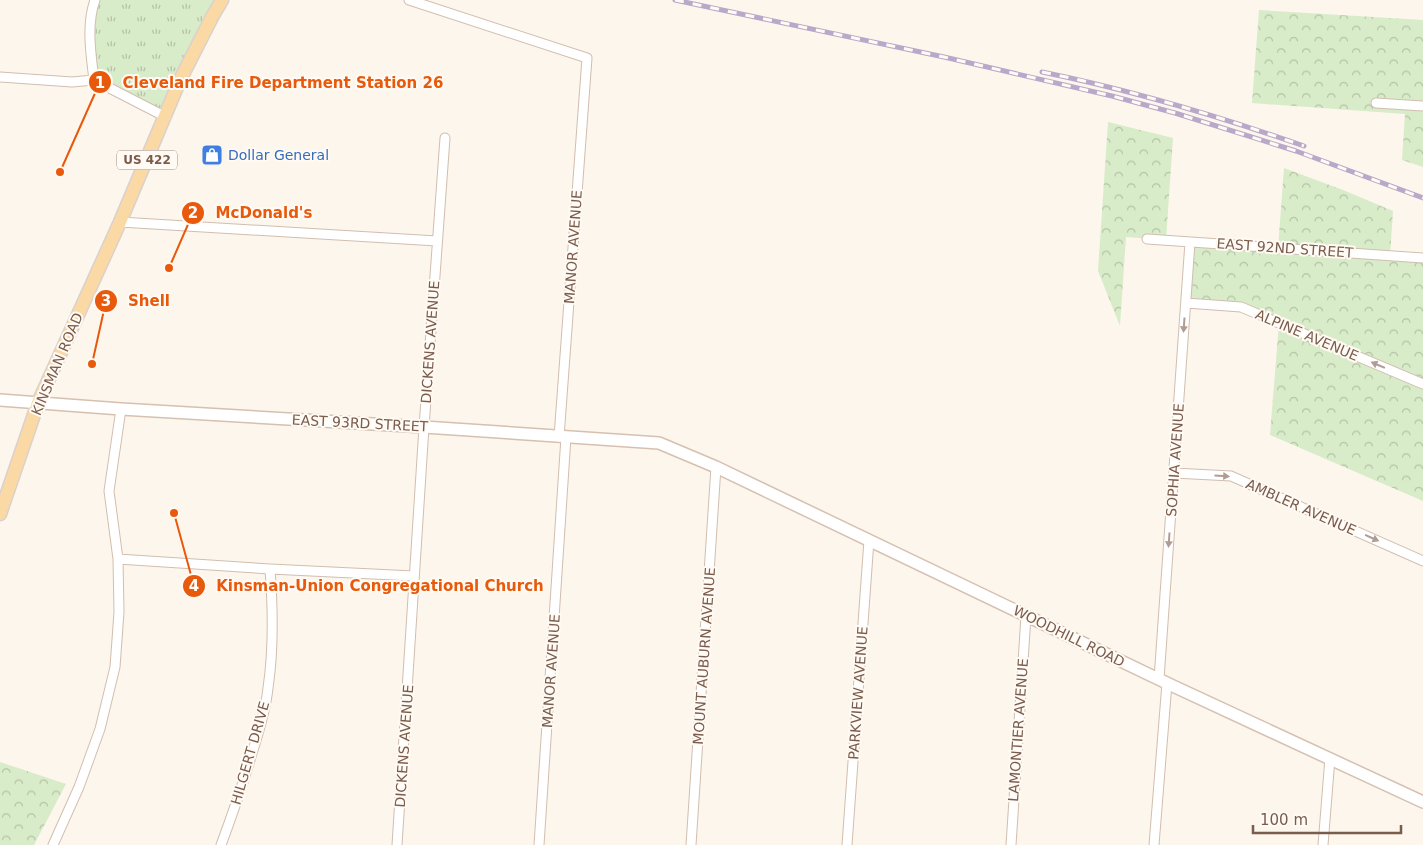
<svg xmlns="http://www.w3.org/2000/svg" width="1423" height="845" viewBox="0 0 1423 845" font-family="'DejaVu Sans',sans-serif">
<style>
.grass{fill:url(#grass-tufts)}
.forest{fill:url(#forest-crowns)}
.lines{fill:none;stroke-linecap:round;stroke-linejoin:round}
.minor-casing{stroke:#d1beb0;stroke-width:11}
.secondary-casing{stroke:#d6c0b0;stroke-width:14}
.primary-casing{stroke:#dad1cd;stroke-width:15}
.minor{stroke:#fff;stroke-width:9}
.secondary{stroke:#fff;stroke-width:11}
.primary{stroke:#fbd9a5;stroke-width:12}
.rail-casing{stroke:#b9a8c9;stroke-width:5}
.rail{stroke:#fffaf3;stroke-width:3;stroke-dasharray:9;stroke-linecap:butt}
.oneway{fill:#af9d94}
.labels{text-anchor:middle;stroke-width:4;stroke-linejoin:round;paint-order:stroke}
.shield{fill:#fffaf3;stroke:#a28b7f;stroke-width:1}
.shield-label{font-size:12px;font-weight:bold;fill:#7a5c4d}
.shop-label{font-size:14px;fill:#366cbe;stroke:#fffaf3;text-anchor:start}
.street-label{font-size:14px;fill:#7a5c4d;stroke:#fffaf3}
.leader{fill:none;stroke:#e8590c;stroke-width:2}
.callout-dot{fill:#e8590c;stroke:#fffaf3;stroke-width:2}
.mark-label{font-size:15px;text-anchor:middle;font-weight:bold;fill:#fff}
.callout-label{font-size:15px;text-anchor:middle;font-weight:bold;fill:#e8590c;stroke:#fffaf3;stroke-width:4;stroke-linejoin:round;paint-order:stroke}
</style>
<defs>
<pattern id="grass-tufts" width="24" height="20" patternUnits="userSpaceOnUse" patternTransform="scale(1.25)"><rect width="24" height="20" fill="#d8ecc9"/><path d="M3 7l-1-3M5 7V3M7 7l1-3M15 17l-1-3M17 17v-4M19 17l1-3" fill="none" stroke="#b4c2a5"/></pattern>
<pattern id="forest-crowns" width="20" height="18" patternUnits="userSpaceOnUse" patternTransform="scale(1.25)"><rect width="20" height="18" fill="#d8ecc9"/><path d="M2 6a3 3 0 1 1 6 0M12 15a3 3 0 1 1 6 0" fill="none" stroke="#b4c2a5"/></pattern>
</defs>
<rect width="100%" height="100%" fill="#fdf6ec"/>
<!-- grass -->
<path class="grass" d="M90,0H222L166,117L94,80L93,3Z"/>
<!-- forest -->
<path class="forest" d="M1259,10L1423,20V167L1402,160L1405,114L1252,103Z
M1108,122L1173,138L1166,240L1126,237L1120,326L1098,271Z
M1284,168L1343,190L1393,211L1390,256L1423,258V501L1270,435L1279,323L1241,307L1186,303L1190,242L1278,248Z
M0,762L66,784L34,845H0Z"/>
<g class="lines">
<!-- minor casing -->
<g class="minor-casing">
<path id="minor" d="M409,0L587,58L559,437
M0,77L72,82L94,80L166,117
M94,80C91,55 86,25 95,0
M1376,103L1423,106
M120,222L437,241
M1147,239L1423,258
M1186,303L1241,307L1423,384
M1174,473L1231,476L1423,561
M118,559L270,569L414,576
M1159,679L1190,242
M53,845L79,787L100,729L115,667L119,612L118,559L109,491L121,409
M221,845C233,813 244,780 254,747C260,728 266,708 268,688C274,648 273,609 270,569
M397,845L424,427L445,138
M539,845L566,437
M691,845L716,467
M847,845L869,540
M1011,845L1026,616
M1154,845L1167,683
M1323,845L1330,758"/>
</g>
<!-- secondary casing -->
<g class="secondary-casing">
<path id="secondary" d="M0,400L121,409L424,427L659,443L716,467L1173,686L1423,802"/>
</g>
<!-- primary casing -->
<g class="primary-casing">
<path id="primary" d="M0,514L38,403L120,222L180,80L212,17L222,0"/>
</g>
<!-- minor -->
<use href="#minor" class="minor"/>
<!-- secondary -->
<use href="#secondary" class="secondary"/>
<!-- primary -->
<use href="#primary" class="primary"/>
<!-- rail casing -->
<g class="rail-casing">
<path id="rail" d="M675,0L944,57L1112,96L1175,113L1296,151L1423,198
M1042,72C1131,90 1218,116 1304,146"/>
</g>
<!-- rail -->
<use href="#rail" class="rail"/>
</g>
<!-- one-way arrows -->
<defs><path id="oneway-solid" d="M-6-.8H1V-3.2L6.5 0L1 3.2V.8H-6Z" transform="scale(1.25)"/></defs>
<g class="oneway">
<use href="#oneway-solid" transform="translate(1184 325) rotate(94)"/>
<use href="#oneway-solid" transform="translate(1378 365) rotate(-157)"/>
<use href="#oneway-solid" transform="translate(1222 476) rotate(3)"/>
<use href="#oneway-solid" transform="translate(1372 538) rotate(24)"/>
<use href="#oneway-solid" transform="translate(1169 540) rotate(94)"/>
</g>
<!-- icons -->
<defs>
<g id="shop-square" transform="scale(1.125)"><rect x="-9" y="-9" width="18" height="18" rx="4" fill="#3f7fe0" stroke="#fffaf3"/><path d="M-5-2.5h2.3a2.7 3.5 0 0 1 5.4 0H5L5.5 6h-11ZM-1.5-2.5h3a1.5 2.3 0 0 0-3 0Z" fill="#fff"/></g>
</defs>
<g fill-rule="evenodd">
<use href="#shop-square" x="212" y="155"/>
</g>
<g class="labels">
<!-- shield labels -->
<rect class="shield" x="117" y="150.5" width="60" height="19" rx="4"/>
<g class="shield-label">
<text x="147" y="164">US 422</text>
</g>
<!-- shop labels -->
<g class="shop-label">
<text x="228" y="160">Dollar General</text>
</g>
<!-- street labels -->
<g class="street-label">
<text transform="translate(573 247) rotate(-86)" y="5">MANOR AVENUE</text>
<text transform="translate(1285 248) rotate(4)" y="5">EAST 92ND STREET</text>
<text transform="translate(1307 335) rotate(23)" y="5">ALPINE AVENUE</text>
<text transform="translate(430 342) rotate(-86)" y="5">DICKENS AVENUE</text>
<text transform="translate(57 364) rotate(-67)" y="5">KINSMAN ROAD</text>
<text transform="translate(360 423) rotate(3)" y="5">EAST 93RD STREET</text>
<text transform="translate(1175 460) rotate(-86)" y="5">SOPHIA AVENUE</text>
<text transform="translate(1301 507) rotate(24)" y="5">AMBLER AVENUE</text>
<text transform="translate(1069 636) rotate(26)" y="5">WOODHILL ROAD</text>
<text transform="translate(704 656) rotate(-86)" y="5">MOUNT AUBURN AVENUE</text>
<text transform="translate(551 671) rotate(-86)" y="5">MANOR AVENUE</text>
<text transform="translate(858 693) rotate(-86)" y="5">PARKVIEW AVENUE</text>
<text transform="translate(1018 730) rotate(-86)" y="5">LAMONTIER AVENUE</text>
<text transform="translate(404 746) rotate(-86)" y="5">DICKENS AVENUE</text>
<text transform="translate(250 753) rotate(-74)" y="5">HILGERT DRIVE</text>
</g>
</g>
<!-- callouts -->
<path class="leader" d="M60 172L100 82M169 268L193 213M92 364L106 301M174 513L194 586"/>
<g class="callout-dot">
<circle cx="60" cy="172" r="5"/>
<circle cx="169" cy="268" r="5"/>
<circle cx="92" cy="364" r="5"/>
<circle cx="174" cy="513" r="5"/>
<circle cx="100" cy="82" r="12"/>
<circle cx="193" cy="213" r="12"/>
<circle cx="106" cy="301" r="12"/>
<circle cx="194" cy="586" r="12"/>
</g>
<g class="mark-label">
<text x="100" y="88">1</text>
<text x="193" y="218">2</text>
<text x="106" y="306">3</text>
<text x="194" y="591">4</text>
</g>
<g class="callout-label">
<text x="283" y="88">Cleveland Fire Department Station 26</text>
<text x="264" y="218">McDonald's</text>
<text x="149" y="306">Shell</text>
<text x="380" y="591">Kinsman-Union Congregational Church</text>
</g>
<!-- scale -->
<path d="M1253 825v8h148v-8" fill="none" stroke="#7a5c4d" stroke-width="2.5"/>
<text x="1260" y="825" font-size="15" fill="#7a5c4d" stroke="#fffaf3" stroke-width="4" paint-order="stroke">100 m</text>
</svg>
